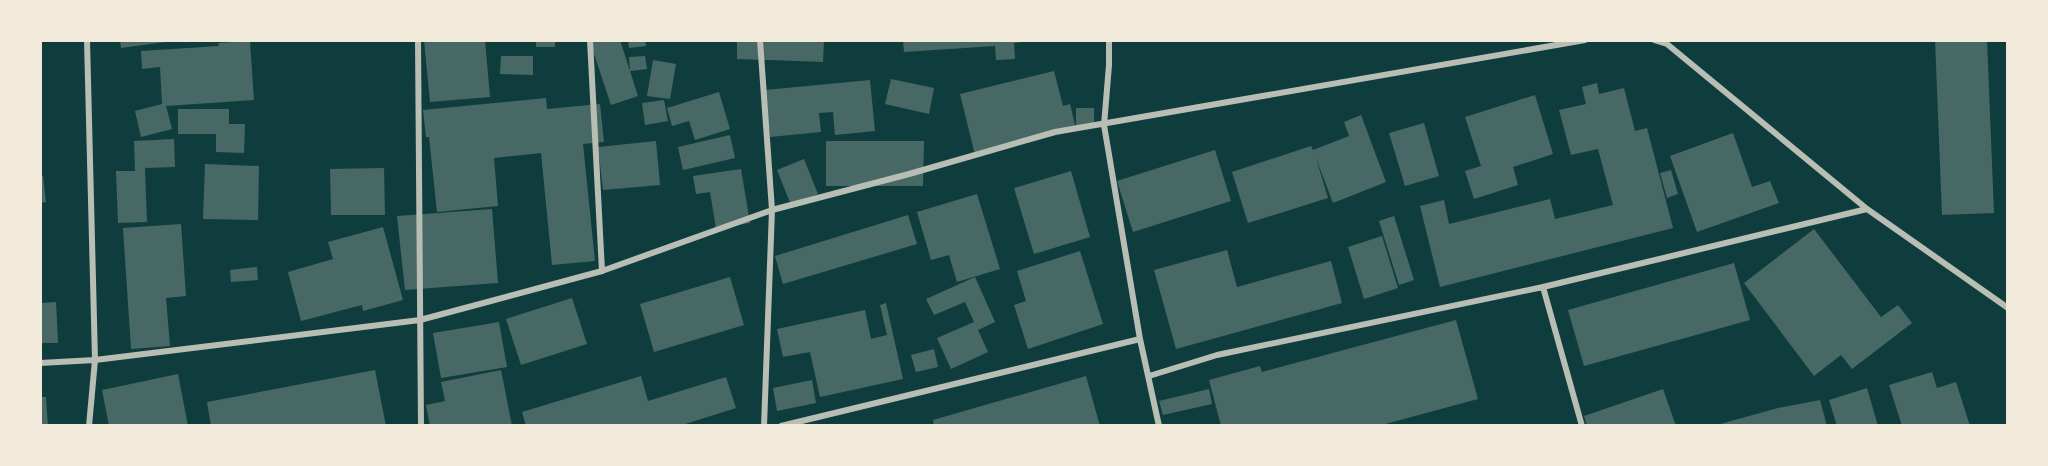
<svg xmlns="http://www.w3.org/2000/svg" width="2048" height="466" viewBox="0 0 2048 466" font-family="'Noto Sans',sans-serif">
<style>
.building{fill:#486865}
.lines{fill:none;stroke-linecap:round;stroke-linejoin:round}
.minor{stroke:#b8beb3;stroke-width:6}
</style>
<rect width="100%" height="100%" fill="#0f3d3e"/>
<!-- building -->
<path class="building" d="M120,40H165V42L121,48Z
M424,40H485L490,97L430,102Z
M536,40H555V47H536Z
M596,40H620L638,96L611,105L590,42Z
M628,40H645L646,46L629,48Z
M737,40H824L823,62L737,59Z
M903,40H1021V42L1014,43L1015,59L996,60L995,46L904,52Z
M1935,40H1987L1994,213L1942,215Z
M250,41L254,100L166,106L172,129L141,137L135,111L162,104L160,67L142,69L141,51L219,46L218,43Z
M501,56H533V75L500,74Z
M645,56L647,69L630,71L629,57Z
M653,60L676,64L670,99L647,96Z
M1054,71L1063,106L1070,104L1076,129L975,155L960,94Z
M891,79L934,88L929,114L885,104Z
M870,80L875,131L835,135L833,112L819,113L821,132L770,137L765,90Z
M1597,83L1599,94L1624,88L1635,131L1647,128L1673,228L1440,287L1420,206L1444,200L1449,224L1550,199L1555,219L1613,205L1598,149L1571,155L1559,110L1586,104L1582,87Z
M719,92L730,129L695,140L689,121L672,126L667,108Z
M1535,95L1553,154L1513,167L1518,185L1474,199L1465,171L1481,166L1465,117Z
M546,98L547,109L600,104L604,142L583,144L595,261L552,265L541,153L494,158L498,206L437,212L429,137H426L423,110Z
M664,100L668,121L645,125L642,103Z
M1076,108H1094V128H1076Z
M178,109H229V124H245L244,153L216,152V134H178Z
M1361,115L1386,182L1333,203L1316,158L1328,198L1248,223L1232,172L1311,146L1313,150L1349,136L1344,122Z
M1424,123L1439,176L1405,186L1389,133Z
M1733,133L1752,187L1770,181L1779,203L1697,232L1670,156Z
M730,135L735,158L683,170L678,147Z
M174,139L175,167L145,168L147,222L118,223L116,171H135L134,141Z
M656,141L660,185L603,190L598,147Z
M826,141H924L923,186H826Z
M1215,150L1231,201L1133,232L1117,181Z
M804,159L818,194L791,205L777,170Z
M205,164L259,166L258,220L203,219Z
M384,168L385,215H331L330,169Z
M741,169L750,223L716,229L710,192L696,194L693,176Z
M1671,170L1678,194L1667,198L1660,173Z
M1071,171L1090,237L1034,254L1014,188Z
M40,176H43L46,202L40,203Z
M977,194L1000,269L957,282L949,255L931,260L917,212Z
M492,209L498,283L405,290L397,216Z
M908,215L917,244L783,284L775,256Z
M1394,216L1414,280L1399,285L1379,221Z
M181,224L186,296L166,298L170,346L131,349L123,228Z
M383,227L403,300L363,311L362,305L301,321L288,272L333,259L328,242Z
M1814,229L1881,317L1898,305L1912,323L1852,369L1841,355L1814,376L1744,283Z
M1382,236L1398,288L1364,299L1348,247Z
M1227,250L1237,287L1331,261L1342,303L1176,349L1154,270Z
M1080,251L1103,324L1028,349L1014,305L1026,301L1017,271Z
M1734,263L1750,320L1584,366L1568,310Z
M257,267L258,280L231,282L230,270Z
M730,277L744,325L654,352L640,304Z
M975,277L995,322L978,330L988,352L951,369L937,338L974,322L965,302L934,315L926,299Z
M572,298L587,344L521,365L506,319Z
M56,302L58,343H40V303Z
M886,303L903,379L820,397L810,352L783,357L777,329L865,310L871,339L887,335L880,305Z
M1456,320L1478,399L1378,426H1221L1209,380L1260,366L1262,372Z
M499,322L507,367L441,378L433,333Z
M934,349L938,367L916,372L911,355Z
M375,370L386,426H211L207,402Z
M501,370L512,426H430L426,405L445,401L441,382Z
M1932,372L1937,388L1956,382L1970,426H1902L1889,385Z
M178,374L188,426H109L102,390Z
M641,376L648,401L726,377L736,408L679,426H526L522,412Z
M1086,376L1100,426H934L933,420Z
M812,380L816,403L777,411L773,388Z
M1867,388L1878,426H1837L1829,400Z
M1209,389L1212,404L1163,415L1159,401Z
M1663,389L1676,426H1587L1584,416Z
M40,397H46L48,426H40Z
M1820,400L1827,426H1713L1778,408Z"/>
<g class="lines">
<!-- minor -->
<path class="minor" d="M87,40L95,360L89,426
M418,40L421,426
M590,40L602,271
M760,40L772,210L764,426
M1109,40V65L1104,125L1140,339L1159,426
M1654,40L1667,44L1867,209L2008,308
M1543,287L1582,426
M40,363L95,360L420,320L602,271L772,210L909,174L1055,132L1585,40
M1149,376L1217,355L1543,287L1867,209
M781,426L1140,339"/>
</g>
<!-- border -->
<rect width="2048" height="466" fill="none" stroke="#f1e9da" stroke-width="84"/>
</svg>
